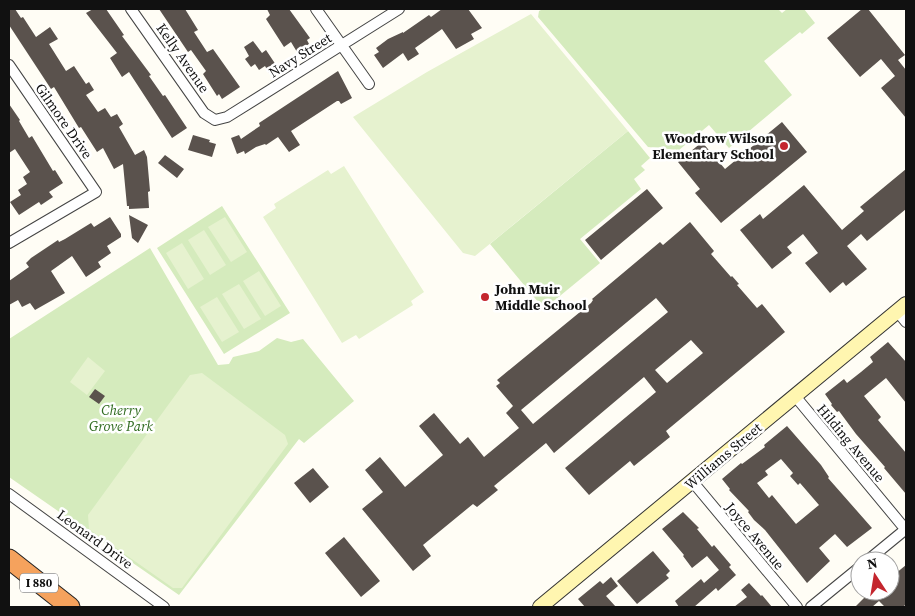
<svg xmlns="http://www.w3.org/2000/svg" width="915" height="616" viewBox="0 0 915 616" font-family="'Source Serif 4',serif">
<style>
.green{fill:#d5ebbd}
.pitch{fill:#e6f2cf}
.building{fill:#5a524d;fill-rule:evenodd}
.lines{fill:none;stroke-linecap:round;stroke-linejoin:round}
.street-casing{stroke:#444;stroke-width:12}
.secondary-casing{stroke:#333;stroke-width:16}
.highway-casing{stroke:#222;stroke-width:21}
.street{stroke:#fff;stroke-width:10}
.secondary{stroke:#fff6b0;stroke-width:14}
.highway{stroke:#f5a25d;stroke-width:19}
.poi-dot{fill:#c4262e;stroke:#fff;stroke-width:2}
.labels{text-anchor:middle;stroke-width:5;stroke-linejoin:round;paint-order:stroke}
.shield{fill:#fff;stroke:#585858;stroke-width:1}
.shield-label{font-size:12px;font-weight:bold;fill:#111}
.street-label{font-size:14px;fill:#111;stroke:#fff}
.poi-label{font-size:14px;font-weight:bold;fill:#111;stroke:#fff;text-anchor:end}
.park-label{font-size:14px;font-style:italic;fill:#2f6b1f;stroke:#fff}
</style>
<rect width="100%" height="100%" fill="#fffdf5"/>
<!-- green -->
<path class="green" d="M543,9H778L782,13L787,9H804L815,23L802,34L800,32L764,61L792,95L729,148L709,125L679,150L648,147L538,17L539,11Z
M628,131L650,158L641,166L645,170L634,179L641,189L580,239L600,263L544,309L490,244Z
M222,206L290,313L224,354L157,248Z
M150,248L218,365L229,364L233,357L259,351L277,338L291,342L303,339L354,401L304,443L299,439L179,595L9,477V339Z"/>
<!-- pitch -->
<path class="pitch" d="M531,14L628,131L475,256L463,253L353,117L427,72Z
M344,166L424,292L411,301L413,305L359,339L356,335L342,343L263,217L276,208L274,204L328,170L331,174Z
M225,217L247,252L231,262L208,227Z
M204,230L226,265L210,275L188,240Z
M182,243L204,279L188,289L166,253Z
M259,271L281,306L265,316L243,281Z
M239,284L261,319L244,329L222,294Z
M217,297L239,332L222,342L200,307Z
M88,357L105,371L87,395L70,382Z
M202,373L285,435L288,444L182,588H173L89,529L88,515L190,375Z"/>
<!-- building -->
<path class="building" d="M9,9H15L21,18L23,17L36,37L50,27L58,39L49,44L66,71L74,66L86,84L89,82L94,90L86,95L98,112L105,108L111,117L117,114L123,124L119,127L135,155L144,150L147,157L150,191L148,192L149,208L129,209V206H127L123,164L114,169L103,148L97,152L81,127L79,128L54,87L51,89L9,25Z
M93,9H106L124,35L122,36L151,75L149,76L163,96L165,95L187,128L172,138L129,72L122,77L110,58L117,53L86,13Z
M159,9H185L198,30L194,32L207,52L213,49L240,87L222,99L219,94L217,96L203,74L206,71L191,50L188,52Z
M267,9H289L310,38L307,40L309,44L297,52L291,42L284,47L266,19L270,15Z
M442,9H468L482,28L471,34L474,39L456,49L442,29L415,48L419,54L408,61L403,53L383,68L374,55L379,52L376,48L388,39L403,32V33L429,15L431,17Z
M862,9H868L905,55L898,60L906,70V118L881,88L895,76L881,59L860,77L827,38Z
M253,41L262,53L266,50L278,68L269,73L265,66L259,70L255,64L251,67L245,59L249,56L244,47Z
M338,71L352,98L341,104L339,101H337L291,131L300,145L289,152L278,137L266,145L265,144L256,147L245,154L244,151L237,154L231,138L239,135L241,139L260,126L259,123Z
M9,104L20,120L19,121L29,138L32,136L53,171L55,170L63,183L49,192L53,197L41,205L39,202L19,215L10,202L21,195L18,190L27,184L23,177L30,172L15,149L9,153Z
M782,122L807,152L721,223L695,193L700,189L678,162L702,142L725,169Z
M193,135L210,140L209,142L216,144L212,157L188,150Z
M165,155L184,169L177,178L158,163Z
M906,169V209L867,241L861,234L847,246L867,269L846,286L843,282L830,293L805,263L818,253L803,234L787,247L792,253L772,269L740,230L760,214L763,219L804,185L842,230L864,211L860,207Z
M647,189L663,208L601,260L585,240Z
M129,215L148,225L138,243L132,238Z
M110,217L121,234V237L107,246L111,253L98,262L101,267L86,277L72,256L51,271L65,293L35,310L30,303L22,307L18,300L9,305V281L29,267L26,263L31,258L58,240L59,242L65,239L91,223L94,227Z
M690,222L714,251L711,254L731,277L732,276L739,284L737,285L757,308L762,304L785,332L666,431L670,437L634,466L630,461L589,495L565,468L656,392L644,377L554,453L546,443L494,486L498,490L477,507L473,504L423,545L431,556L413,571L362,509L383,492L365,470L380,457L405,487L443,455L419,426L434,413L460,444L468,437L484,457L519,428L506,413L513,406L496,386L500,383L497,380L591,303L593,300L592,299L660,242L663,245ZM656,298L668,312L533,424L521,410ZM691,340L703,353L667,383L655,370Z
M888,342L906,362V403L886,378L864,396L881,417L878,420L906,453V494L884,468L885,467L856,434L839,411L837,412L831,405L832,404L825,394L844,379L847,383L861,372L873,362L870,357Z
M95,389L105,396L99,404L89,397Z
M787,426L821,465L829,477L828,478L872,528L847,547L835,534L819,548L830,561L807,583L765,530L754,520L748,512L749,511L729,490L730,489L722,479L741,463L742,464L765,447L764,445ZM781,459L793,473L790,476L798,485L800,483L819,505L796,524L772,495L769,498L757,483L768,475L765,471Z
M313,468L329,487L310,503L294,483Z
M683,512L699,528L697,529L712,547L714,545L731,565L729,567L736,575L718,591L716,588L694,607H679L675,601L701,579L704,583L719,570L707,556L692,568L683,556L684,555L662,529Z
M344,537L380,581L361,597L325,553Z
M653,551L670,571L666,575L669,578L637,604L617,581Z
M906,565V604L903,607H885L879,601L872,607H855L871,591H890V578Z
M611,577L618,586L606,596L616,607H585L578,599L600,581L603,584Z
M749,583L761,596L762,595L772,607H734L747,597L741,590Z"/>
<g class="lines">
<!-- street casing -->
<g class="street-casing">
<path id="street" d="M131,9L204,113L215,120L227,117L399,9
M316,9L369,84
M9,65L96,192L9,243
M897,311L906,322
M795,396L906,530
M692,481L797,607
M9,494L164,607
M867,561L906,529
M811,607L860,567"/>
</g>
<!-- secondary casing -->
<g class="secondary-casing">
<path id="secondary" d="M540,607L906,304"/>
</g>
<!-- highway casing -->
<g class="highway-casing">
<path id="highway" d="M9,559L70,607"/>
</g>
<!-- street -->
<use href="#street" class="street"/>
<!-- secondary -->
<use href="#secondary" class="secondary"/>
<!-- highway -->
<use href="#highway" class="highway"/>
</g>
<!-- markers -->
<g class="poi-dot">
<circle cx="784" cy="146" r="5"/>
<circle cx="485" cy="297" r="5"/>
</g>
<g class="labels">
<!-- shield labels -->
<rect class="shield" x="20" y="573.5" width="38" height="19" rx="4"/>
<g class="shield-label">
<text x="39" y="587">I 880</text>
</g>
<!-- street labels -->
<g class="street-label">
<text transform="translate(300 55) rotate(-32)" y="5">Navy Street</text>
<text transform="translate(183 58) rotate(55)" y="5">Kelly Avenue</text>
<text transform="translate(64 121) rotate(55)" y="5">Gilmore Drive</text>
<text transform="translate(851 443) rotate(50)" y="5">Hilding Avenue</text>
<text transform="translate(723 456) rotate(-40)" y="5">Williams Street</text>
<text transform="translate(755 536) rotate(50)" y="5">Joyce Avenue</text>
<text transform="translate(95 539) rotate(36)" y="5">Leonard Drive</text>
</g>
<!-- poi labels -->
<g class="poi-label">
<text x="774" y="143">Woodrow Wilson<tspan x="774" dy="16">Elementary School</tspan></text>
<text x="495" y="294" text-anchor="start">John Muir<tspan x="495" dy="16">Middle School</tspan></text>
</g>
<!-- park labels -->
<g class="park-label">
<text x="121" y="415">Cherry<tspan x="121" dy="16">Grove Park</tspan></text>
</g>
</g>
<!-- border -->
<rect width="915" height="616" fill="none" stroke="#111111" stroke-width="20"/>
<!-- north arrow -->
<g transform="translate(875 576) rotate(348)"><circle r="24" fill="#ffffff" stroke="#a0a0a0"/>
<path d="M0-4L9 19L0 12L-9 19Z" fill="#c4262e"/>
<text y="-8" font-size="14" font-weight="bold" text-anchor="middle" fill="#111111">N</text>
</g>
</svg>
